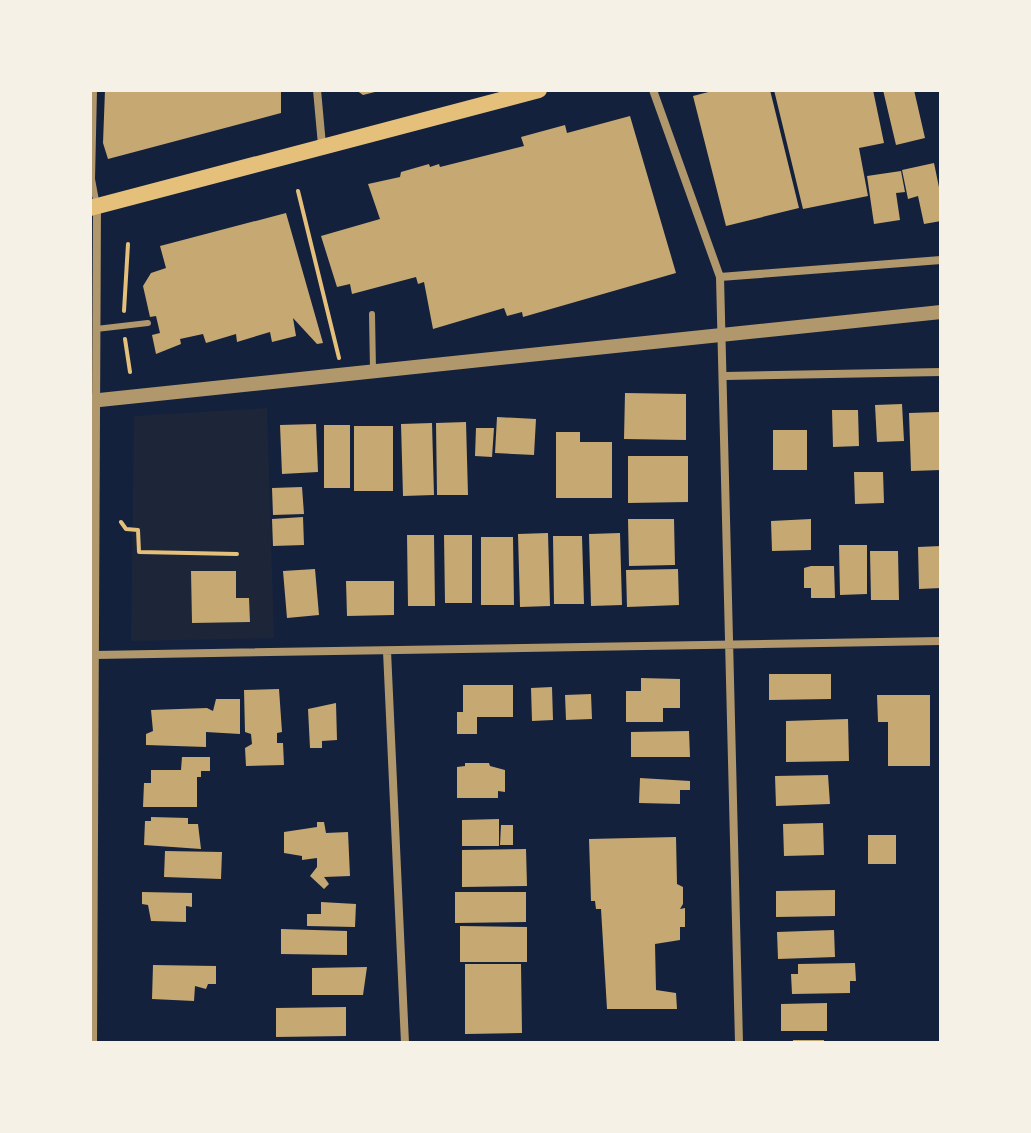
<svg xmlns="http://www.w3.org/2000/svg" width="1031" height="1133" viewBox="0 0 1031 1133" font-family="Merriweather,serif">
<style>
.green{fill:#1d2539}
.building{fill:#c6a872}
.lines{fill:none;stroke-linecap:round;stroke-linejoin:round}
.path{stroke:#e5c07b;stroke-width:4}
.service{stroke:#b1986c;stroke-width:6}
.minor{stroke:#b1986c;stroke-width:8}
.tertiary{stroke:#b1986c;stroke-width:14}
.secondary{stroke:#e5c07b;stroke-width:16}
</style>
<rect width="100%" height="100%" fill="#14213d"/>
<!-- green -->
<path class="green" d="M267,408L274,638L131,641L134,416Z"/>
<!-- building -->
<path class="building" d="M105,90H281V113L108,159L103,143Z
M356,90H379V91L363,95Z
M716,90H770L799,208L726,226L693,96Z
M774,90H873L884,143L859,148L868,196L803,209Z
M883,90H914L925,138L896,145Z
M630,116L676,273L523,317L522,312L507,316L504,308L433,329L424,282L418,284L416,277L352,294L350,284L337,287L321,236L380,219L368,184L400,177L401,172L429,164L430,167L439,164L440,167L524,146L521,137L565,125L567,133Z
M934,163L941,197V221L924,224L918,196L908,199L902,170Z
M901,171L905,192L896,193L900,220L874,224L867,176Z
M286,213L323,343L317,344L293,318L296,336L272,342L270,332L237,342L236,334L206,343L203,334L180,339L181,344L156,354L152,335L160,333L156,316L150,317L143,286L151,273L166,268L160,246Z
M625,393L686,394V440L624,439Z
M902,404L904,441L877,442L875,405Z
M832,410H858L859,446L833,447Z
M940,412L941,470L911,471L909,413Z
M497,417L536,419L534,455L495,453Z
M466,422L468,495H437L436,423Z
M432,423L434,495L403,496L401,424Z
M316,424L318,472L282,474L280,425Z
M324,425H350V488H324Z
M354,426H393V491H354Z
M476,428H494L492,457L475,456Z
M773,430H807V470H773Z
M556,432H580V442H612V498H556Z
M628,456H688V502L628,503Z
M854,472H883L884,503L855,504Z
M302,487L304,514L273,515L272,488Z
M303,517L304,545L273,546L272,519Z
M628,519H674L675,565L629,566Z
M811,519V550L772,551L771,521Z
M548,533L550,606L520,607L518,534Z
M620,533L622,605L591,606L589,534Z
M407,535H434L435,606H408Z
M444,535H472V603H445Z
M553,536H582L584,604H554Z
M481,537H513L514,605H481Z
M839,545H867V594L840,595Z
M941,546V588L919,589L918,547Z
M870,551H898L899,600H871Z
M811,566H834L835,598H811V588H804V568Z
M315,569L319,615L287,618L283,571Z
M678,569L679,605L627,607L626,570Z
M191,571H236V598H249L250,622L192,623Z
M346,581H394V615L347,616Z
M769,674H831V699L769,700Z
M641,678L680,679V708H663V722H626V691H641Z
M463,685H513V717H477V734H457V712H463Z
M552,687L553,720L532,721L531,688Z
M279,689L282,732L277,733V743H283L284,765L246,766L245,748L252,744L251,734L245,732L244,690Z
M591,694L592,719L566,720L565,695Z
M877,695H930V766H888V722H878Z
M216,699H240V734L206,732V747L146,745V734L153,731L151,710L207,708L213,711Z
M336,703L337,740L322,741V748H310L308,709Z
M848,719L849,761L786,762V721Z
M689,731L690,757H631V732Z
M182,757H210V771H201V777H197V807H143L144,783H151V770H181Z
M465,763H489L490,766L505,770V792L498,791V798H457V767L465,766Z
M828,775L830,804L776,806L775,776Z
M640,778L690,781V790H680V804L639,803Z
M151,817L188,818V824H198L201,849L144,845L145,821H151Z
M499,819V846H462V820Z
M317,822H324L326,833L348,832L350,876L324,877L329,884L324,889L310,876L317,867V858L302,860V856L284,853V832L317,827Z
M823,823L824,855L784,856L783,824Z
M501,825H513V845H500Z
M868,835H896V864H868Z
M676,837L677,884L683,887V904L680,909L685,908V927H680V940L655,944L656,990L676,993L677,1009H607L601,909H596L595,901H591L589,839Z
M526,849L527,886L462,887V850Z
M165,851L222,852L221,879L164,877Z
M835,890V916L776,917V891Z
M142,892L192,893V907L186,906V922L151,921L148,905L142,904Z
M455,892H526V922L455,923Z
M321,902L356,904L355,927L307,926V914H321Z
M460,926L527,927V962H460Z
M281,929L347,931V955L281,954Z
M834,930L835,957L778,959L777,932Z
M855,963L856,981H850V993L792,994L791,974H798V964Z
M465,964H521L522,1033L465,1034Z
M153,965L216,966V984H208L206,989L195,986L194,1001L152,999Z
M367,967L363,995H312V968Z
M827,1003V1031H781V1004Z
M346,1007V1036L276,1037V1008Z
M793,1040H824V1043H793Z"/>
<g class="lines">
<!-- path -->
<path class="path" d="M298,191L339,358
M124,311L128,244
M125,339L130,372
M121,522L126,529L138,530L139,552L237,554"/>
<!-- service -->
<path class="service" d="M94,90L92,179L97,206
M372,314L373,370
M96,329L148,323"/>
<!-- minor -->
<path class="minor" d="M317,90L322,145
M653,90L720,277L739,1043
M720,277L941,260
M725,376L941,372
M387,651L405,1043
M95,655L941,641
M93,1043L97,206"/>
<!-- tertiary -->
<path class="tertiary" d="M90,401L941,312"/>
<!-- secondary -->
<path class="secondary" d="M90,208L539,90"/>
</g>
<!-- border -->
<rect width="1031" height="1133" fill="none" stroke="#f6f1e7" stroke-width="184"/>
</svg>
